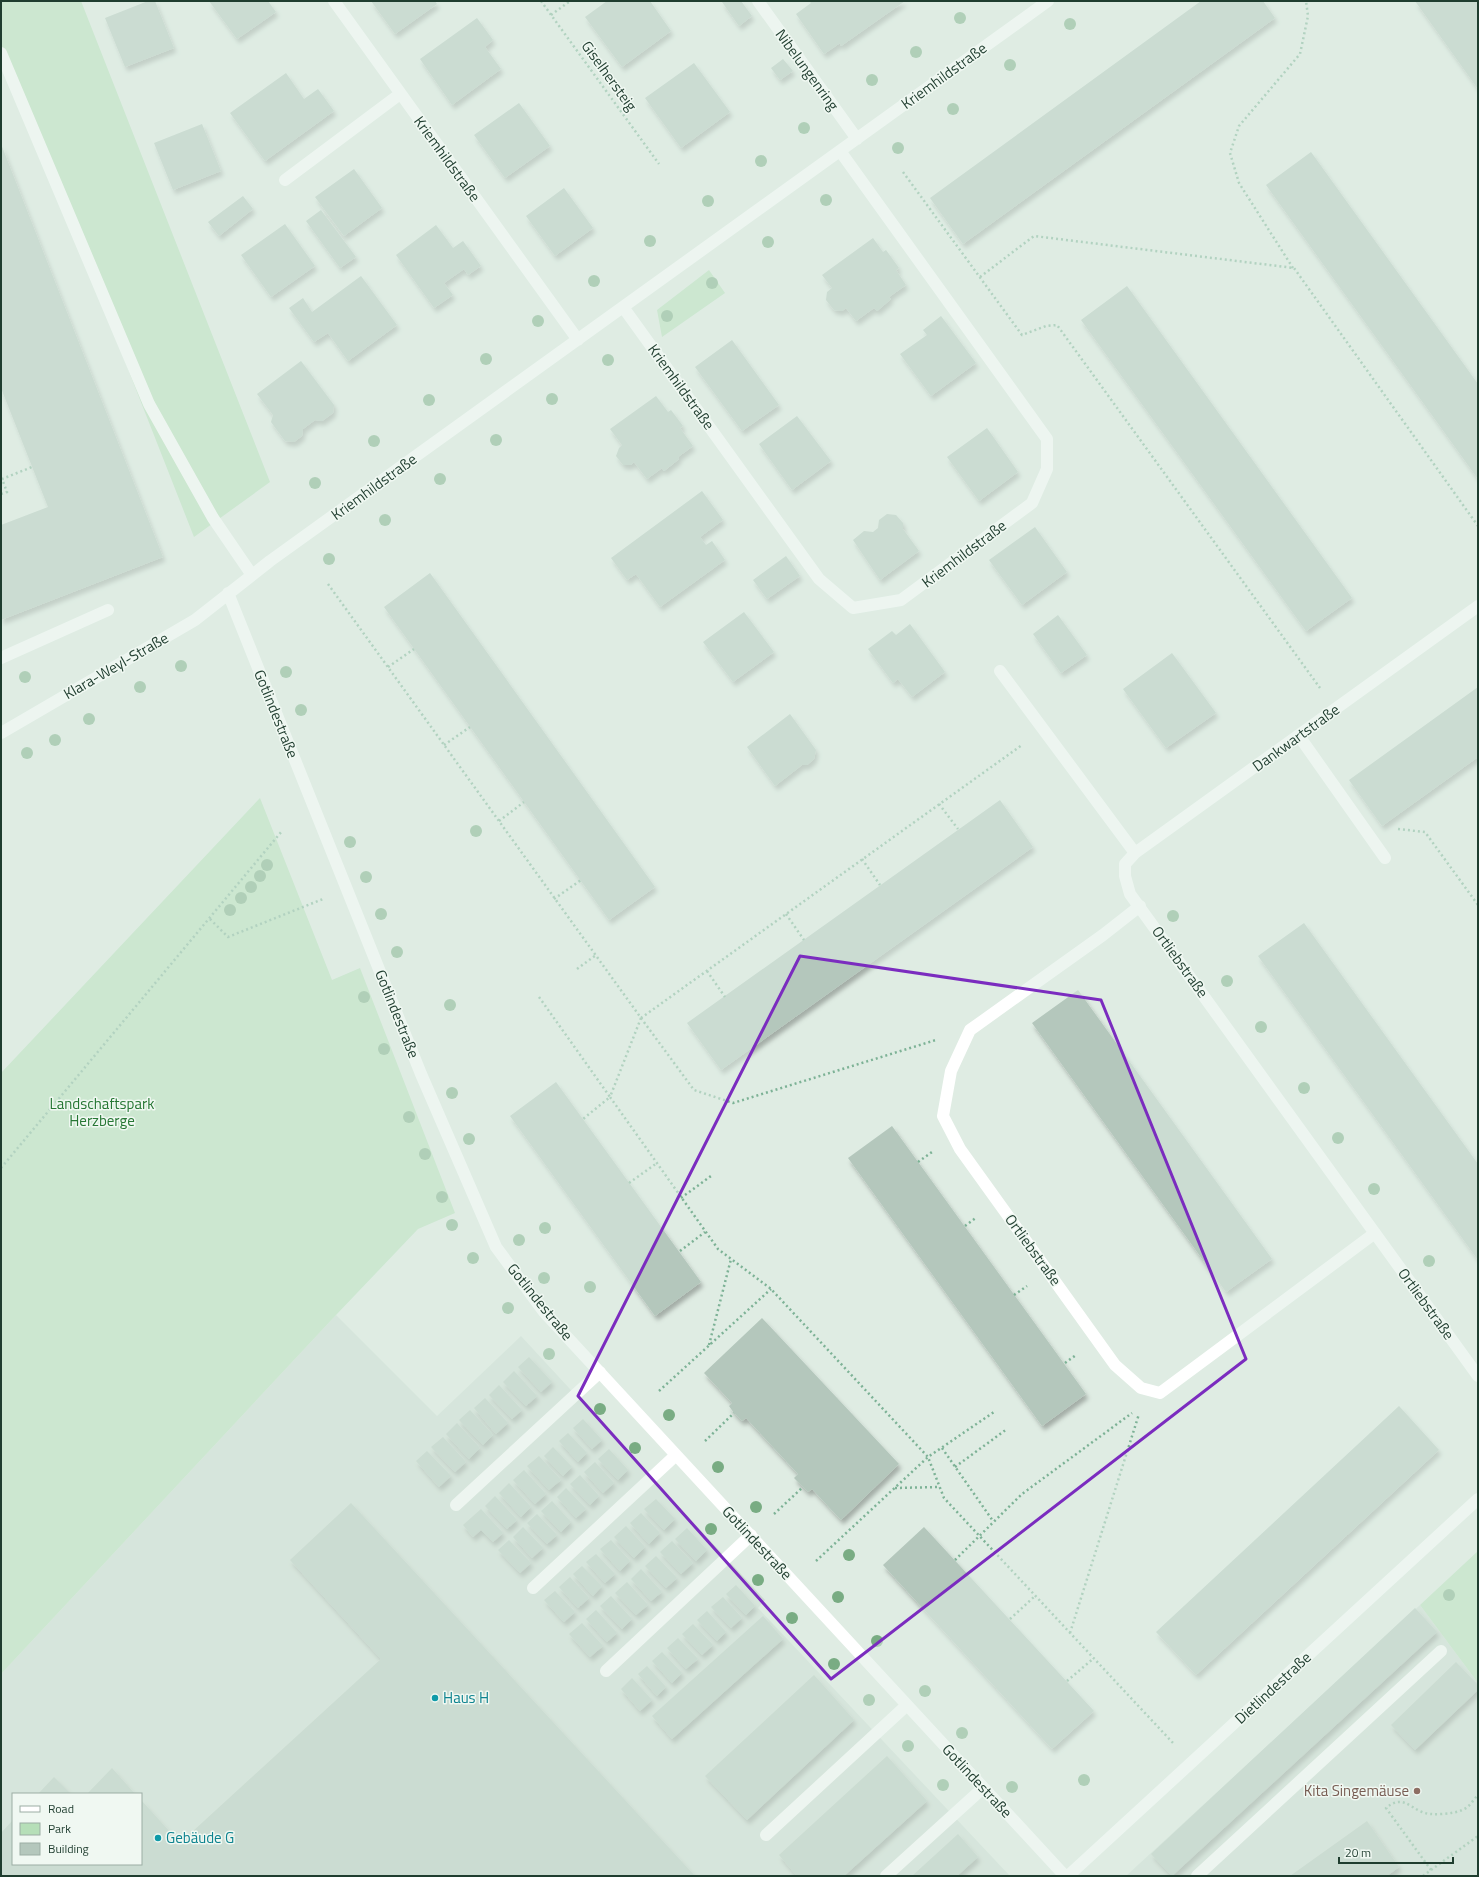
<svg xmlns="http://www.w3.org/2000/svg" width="1479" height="1877" viewBox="0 0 1479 1877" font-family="'Titillium Web',sans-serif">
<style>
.built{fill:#cddcd2;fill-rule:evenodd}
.green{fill:#b6dfb8}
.building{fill:#b4c7bc;filter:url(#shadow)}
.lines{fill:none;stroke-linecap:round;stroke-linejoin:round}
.path{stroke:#7db296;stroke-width:2.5;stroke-dasharray:2 3;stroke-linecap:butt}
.minor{stroke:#fff;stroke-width:12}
.tree{fill:#79ac83}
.marked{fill:none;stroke:#7b2cbf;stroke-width:3;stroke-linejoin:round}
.culture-dot{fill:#0f9aa8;stroke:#f0f8f2;stroke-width:1.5}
.education-dot{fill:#8d6e63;stroke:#f0f8f2;stroke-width:1.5}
.labels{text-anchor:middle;stroke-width:3;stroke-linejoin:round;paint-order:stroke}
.street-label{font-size:15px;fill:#1f3d2f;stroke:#f0f8f2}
.park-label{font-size:15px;fill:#267734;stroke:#f0f8f2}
.culture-label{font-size:15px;fill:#0d838f;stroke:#f0f8f2;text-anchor:start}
.education-label{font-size:15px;fill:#785e54;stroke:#f0f8f2;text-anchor:end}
</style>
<defs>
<filter id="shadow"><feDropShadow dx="2.5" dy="4.5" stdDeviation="2" flood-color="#0004"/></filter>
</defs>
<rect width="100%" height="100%" fill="#dfece3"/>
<!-- built -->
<path class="built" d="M336,1315L437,1416L521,1336L765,1600L758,1608L1010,1876H1V1674ZM13,1794H141V1864H13Z
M1420,1605L1478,1683V1876H1126Z"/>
<!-- green -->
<path class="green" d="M1,1H81L270,482L194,537L1,46Z
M709,270L725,293L662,337L657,310Z
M260,798L332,980L360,968L455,1213L418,1229L336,1315L1,1674V1073Z
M1478,1551V1683L1420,1605Z"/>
<!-- building -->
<path class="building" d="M148,1H155L174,48L125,67L105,18Z
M209,1H268L276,12L237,39Z
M371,1H435L437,4L395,34Z
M607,1H650L671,31L622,67L585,17Z
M723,1H741L752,16L739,26L722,2Z
M809,1H905L841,46L840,43L824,54L796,14L811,3Z
M1201,1H1263L1275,18L963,244L930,198Z
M1415,1H1478V89Z
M477,18L493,40L485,47L501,69L452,105L420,59Z
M783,59L793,71L780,80L771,68Z
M694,63L730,112L681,148L645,98Z
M286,73L304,99L318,89L334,111L265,161L230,113Z
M519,103L550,146L505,178L474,135Z
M202,124L221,171L173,190L154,143Z
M1,144L163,557L1,620V525L48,507L1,388Z
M1311,152L1478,384V479L1266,185Z
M354,169L382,208L344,236L315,197Z
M564,188L593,228L555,256L526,216Z
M243,196L253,209L219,236L208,222Z
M321,210L356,257L340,268L306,221Z
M285,224L315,266L271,297L241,255Z
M436,225L453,248L463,241L481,266L468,275L464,269L444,283L453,295L434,308L396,255Z
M873,238L883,252L886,250L899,268L896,270L906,285L889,297L891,299L877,311L874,308L856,321L846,308L842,311L834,310L826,300L827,292L832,288L822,275Z
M361,276L397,325L348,361L328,333L314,342L289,308L303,298L312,312Z
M1127,286L1352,598L1306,631L1081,320Z
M941,316L976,363L931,396L900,354L927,335L923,330Z
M732,340L779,405L742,431L695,367Z
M301,361L334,405L333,413L322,421L315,420L303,429L302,436L294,442L285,441L271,422L273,415L257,394Z
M656,396L668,412L671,410L683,426L680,428L693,446L678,457L679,459L664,471L662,468L647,479L634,462L631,465H623L616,456L619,448L622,445L610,429Z
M797,416L831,461L792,490L759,444Z
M987,428L1018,472L979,501L947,457Z
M702,491L723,520L700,537L706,545L712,541L725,560L660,607L636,574L627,580L611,558Z
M887,514L896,515L903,523V529L919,551L880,580L853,540L864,531L873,532L878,528L879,520Z
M1035,527L1067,572L1022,605L989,560Z
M786,556L800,576L767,599L753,580Z
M430,573L655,887L609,920L384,607Z
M744,612L774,652L733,682L703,642Z
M1058,615L1087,655L1061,673L1033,634Z
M910,624L945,672L912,697L898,679L893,683L868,649L892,631L896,635Z
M1172,653L1216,713L1166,748L1123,689Z
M1478,687V757L1382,826L1349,780Z
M790,714L816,750L814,759L807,765H802L775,786L747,747Z
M1000,800L1033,847L721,1070L687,1023Z
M1304,923L1478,1164V1260L1258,956Z
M1078,990L1272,1259L1226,1292L1032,1023Z
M556,1082L701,1282L655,1316L510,1116Z
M892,1126L1086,1394L1042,1426L848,1158Z
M762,1318L899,1464L841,1520L812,1489L808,1492L794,1478L798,1474L746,1418L742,1421L734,1413L729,1406L732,1403L704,1373Z
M529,1357L552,1382L541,1392L518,1367Z
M514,1371L537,1396L526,1406L503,1382Z
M499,1385L522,1410L512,1419L489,1395Z
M485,1398L508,1423L496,1434L474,1408Z
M1399,1406L1439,1450L1196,1675L1156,1632Z
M470,1410L493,1435L483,1445L459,1420Z
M583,1419L602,1440L592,1449L573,1428Z
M457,1423L480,1448L469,1459L446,1434Z
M568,1433L587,1453L578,1462L559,1441Z
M443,1437L466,1462L455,1472L431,1447Z
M553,1447L572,1467L563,1476L544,1456Z
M609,1449L628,1470L618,1480L598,1459Z
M427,1451L451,1476L439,1487L416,1461Z
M539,1456L561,1480L549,1490L527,1466Z
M595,1462L614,1483L603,1493L584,1472Z
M524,1470L546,1494L535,1504L513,1480Z
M580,1475L599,1496L590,1505L570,1484Z
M509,1483L531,1507L521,1517L499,1493Z
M566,1488L586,1509L576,1518L557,1497Z
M495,1496L517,1520L507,1529L485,1506Z
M656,1499L675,1519L664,1530L644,1509Z
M552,1501L571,1522L561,1532L541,1511Z
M351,1503L695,1876H1V1833L13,1820V1864H141V1800L180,1843L381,1659L290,1560Z
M481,1509L503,1533L493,1542L481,1530L473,1537L463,1525Z
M641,1513L660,1533L649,1544L630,1523Z
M537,1514L557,1535L547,1544L527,1523Z
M626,1526L645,1547L634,1558L614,1537Z
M523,1527L543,1548L532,1558L513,1537Z
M924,1527L1094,1711L1052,1749L883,1565Z
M687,1528L707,1550L696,1561L675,1539Z
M509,1540L531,1563L520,1573L498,1550Z
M611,1540L630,1561L620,1571L600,1549Z
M672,1541L693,1563L681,1574L660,1552Z
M596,1554L615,1574L605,1583L586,1562Z
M656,1556L677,1578L666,1588L645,1566Z
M582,1566L602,1586L593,1596L573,1574Z
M641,1569L662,1592L651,1601L631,1579Z
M570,1577L589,1598L578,1608L559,1587Z
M627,1582L648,1605L636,1615L615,1593Z
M736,1585L755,1606L746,1615L726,1594Z
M555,1591L575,1612L564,1622L544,1600Z
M611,1596L632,1619L622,1629L600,1606Z
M723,1597L742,1618L731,1628L711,1607Z
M1415,1608L1437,1632L1172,1876L1151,1854Z
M596,1610L617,1633L607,1642L586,1619Z
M707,1611L726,1632L717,1641L697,1620Z
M763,1616L783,1639L672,1739L652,1716Z
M582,1623L603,1646L590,1657L569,1634Z
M693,1624L713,1645L702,1655L682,1634Z
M678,1638L698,1659L686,1669L667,1648Z
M662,1652L682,1673L672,1683L652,1661Z
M1456,1662L1478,1685V1690L1415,1750L1391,1725Z
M647,1666L666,1687L657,1696L638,1674Z
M814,1675L854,1720L747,1820L705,1776Z
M632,1678L652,1700L640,1711L621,1689Z
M887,1756L927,1801L844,1876H797L779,1855Z
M112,1768L135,1794H87Z
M54,1777L71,1794H38Z
M1367,1821L1399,1867L1387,1876H1290Z
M958,1834L978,1857L957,1876H912Z"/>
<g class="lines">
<!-- path -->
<path class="path" d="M541,1L659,164
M551,15L570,1
M903,172L1022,335L1046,326L1057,325L1320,688
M1293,268L1239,183L1230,153L1239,126L1300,54L1308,16L1306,1
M980,277L1034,236L1294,268L1478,526
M1,494L7,492L2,479L32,467
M328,584L641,1018L1022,745
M388,667L414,649
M444,745L470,727
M939,804L958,829
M499,821L524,802
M1398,829L1425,832L1478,905
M862,859L880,885
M554,899L581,880
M786,914L804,940
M210,919L228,937L323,899
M577,969L596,955
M707,971L725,997
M539,997L610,1097L583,1119
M641,1018L610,1097L718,1249L771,1289L928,1457L944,1498L1173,1743
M641,1018L694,1090L733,1103L936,1040
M918,1162L932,1152
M1,1168L282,831
M629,1183L657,1163
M681,1198L711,1176
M965,1226L977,1217
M680,1251L705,1232
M1014,1295L1027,1286
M709,1345L731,1259
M1065,1363L1076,1355
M659,1391L771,1289
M705,1441L734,1413
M942,1448L993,1521
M955,1467L1007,1429
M895,1488L939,1487
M774,1514L803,1487
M955,1560L1022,1494L1132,1413
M816,1561L928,1457L994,1412
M1010,1619L1035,1596
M1070,1633L1139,1414
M1067,1681L1094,1658
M1431,1870L1478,1836
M1423,1876L1431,1870L1386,1808C1402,1795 1408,1806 1422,1812C1430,1816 1454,1814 1462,1810C1469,1808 1473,1800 1478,1795"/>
<!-- minor -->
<path class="minor" d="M334,1L578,340
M758,1L857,139
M1,53L149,404L213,518L252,575
M285,180L400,94
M623,307L819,579L853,608L901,600L1032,503L1047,469V439L840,151
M228,593L421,1074L496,1247L544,1312L1065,1876
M1478,606L1135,853L1125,864V876L1130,894L1478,1376
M1,658L108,610
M1000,671L1135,853
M1,733L195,620L270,561L1048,1
M1299,736L1385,858
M1140,906L1103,935L970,1030L951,1071L943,1116L960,1149L1115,1365L1141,1388L1160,1393L1375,1233
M456,1505L600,1372
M533,1588L676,1455
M606,1671L751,1535
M766,1835L907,1705
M886,1876L983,1788
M1068,1876L1478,1499
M1197,1876L1441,1651"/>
</g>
<!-- trees -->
<g class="tree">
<circle cx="960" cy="18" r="6"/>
<circle cx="1070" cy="24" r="6"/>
<circle cx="916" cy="52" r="6"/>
<circle cx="1010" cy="65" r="6"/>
<circle cx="872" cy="80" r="6"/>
<circle cx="953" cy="109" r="6"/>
<circle cx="804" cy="128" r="6"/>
<circle cx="898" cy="148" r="6"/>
<circle cx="761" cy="161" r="6"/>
<circle cx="826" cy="200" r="6"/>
<circle cx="708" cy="201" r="6"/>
<circle cx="650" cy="241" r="6"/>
<circle cx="768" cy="242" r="6"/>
<circle cx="594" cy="281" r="6"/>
<circle cx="712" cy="283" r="6"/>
<circle cx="667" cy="316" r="6"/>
<circle cx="538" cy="321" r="6"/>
<circle cx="486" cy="359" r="6"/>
<circle cx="608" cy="360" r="6"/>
<circle cx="552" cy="399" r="6"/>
<circle cx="429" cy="400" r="6"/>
<circle cx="496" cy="440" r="6"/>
<circle cx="374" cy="441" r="6"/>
<circle cx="440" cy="479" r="6"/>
<circle cx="315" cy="483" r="6"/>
<circle cx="385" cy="520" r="6"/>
<circle cx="329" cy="559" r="6"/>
<circle cx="181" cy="666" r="6"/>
<circle cx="286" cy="672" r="6"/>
<circle cx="25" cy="677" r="6"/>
<circle cx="140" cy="687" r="6"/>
<circle cx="301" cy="710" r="6"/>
<circle cx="89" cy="719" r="6"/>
<circle cx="55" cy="740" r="6"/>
<circle cx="27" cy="753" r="6"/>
<circle cx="476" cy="831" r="6"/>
<circle cx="350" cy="842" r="6"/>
<circle cx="267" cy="865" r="6"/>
<circle cx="260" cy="876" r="6"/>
<circle cx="366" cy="877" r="6"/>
<circle cx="251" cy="887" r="6"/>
<circle cx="241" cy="898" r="6"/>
<circle cx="230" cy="910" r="6"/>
<circle cx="381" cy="914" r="6"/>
<circle cx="1173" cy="916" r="6"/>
<circle cx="397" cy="952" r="6"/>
<circle cx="1227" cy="981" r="6"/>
<circle cx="364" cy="997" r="6"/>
<circle cx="450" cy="1005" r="6"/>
<circle cx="1261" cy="1027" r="6"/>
<circle cx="384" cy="1049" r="6"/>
<circle cx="1304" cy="1088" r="6"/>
<circle cx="452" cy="1093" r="6"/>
<circle cx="409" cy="1117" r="6"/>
<circle cx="1338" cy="1138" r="6"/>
<circle cx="469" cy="1139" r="6"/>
<circle cx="425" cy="1154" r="6"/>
<circle cx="1374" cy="1189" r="6"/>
<circle cx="442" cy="1197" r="6"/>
<circle cx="452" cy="1225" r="6"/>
<circle cx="545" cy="1228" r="6"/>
<circle cx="519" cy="1240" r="6"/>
<circle cx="473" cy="1258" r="6"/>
<circle cx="1429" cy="1261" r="6"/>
<circle cx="544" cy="1278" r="6"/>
<circle cx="590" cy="1287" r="6"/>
<circle cx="508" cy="1308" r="6"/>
<circle cx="549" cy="1354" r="6"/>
<circle cx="600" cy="1409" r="6"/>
<circle cx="669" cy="1415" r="6"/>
<circle cx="635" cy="1448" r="6"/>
<circle cx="718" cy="1467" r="6"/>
<circle cx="756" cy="1507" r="6"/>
<circle cx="711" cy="1529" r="6"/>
<circle cx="849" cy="1555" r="6"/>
<circle cx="758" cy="1580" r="6"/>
<circle cx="1449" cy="1595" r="6"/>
<circle cx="838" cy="1597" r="6"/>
<circle cx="792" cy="1618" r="6"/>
<circle cx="877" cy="1641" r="6"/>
<circle cx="834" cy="1664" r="6"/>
<circle cx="925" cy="1691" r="6"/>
<circle cx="869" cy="1700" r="6"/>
<circle cx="962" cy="1733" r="6"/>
<circle cx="908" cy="1746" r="6"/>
<circle cx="1084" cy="1780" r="6"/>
<circle cx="943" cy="1785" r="6"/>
<circle cx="1012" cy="1787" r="6"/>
</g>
<!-- marked area -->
<path d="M0 0H1479V1877H0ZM800,956L1101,1000L1246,1359L831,1679L578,1396Z" fill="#dfece3" fill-opacity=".55" fill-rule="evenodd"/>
<path class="marked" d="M800,956L1101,1000L1246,1359L831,1679L578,1396Z"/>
<!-- markers -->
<g class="culture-dot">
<circle cx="435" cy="1698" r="4"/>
<circle cx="158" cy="1838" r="4"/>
</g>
<circle class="education-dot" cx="1417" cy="1791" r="4"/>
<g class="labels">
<!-- street labels -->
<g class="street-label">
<text transform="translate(807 70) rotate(54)" y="5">Nibelungenring</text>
<text transform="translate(609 76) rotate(54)" y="5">Giselhersteig</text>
<text transform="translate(944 76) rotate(-36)" y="5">Kriemhildstraße</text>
<text transform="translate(447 159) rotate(54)" y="5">Kriemhildstraße</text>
<text transform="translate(681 387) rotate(54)" y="5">Kriemhildstraße</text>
<text transform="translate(374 487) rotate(-36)" y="5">Kriemhildstraße</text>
<text transform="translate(964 554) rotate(-37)" y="5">Kriemhildstraße</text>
<text transform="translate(116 666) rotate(-30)" y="5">Klara-Weyl-Straße</text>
<text transform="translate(276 714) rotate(68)" y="5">Gotlindestraße</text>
<text transform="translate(1296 738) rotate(-36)" y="5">Dankwartstraße</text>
<text transform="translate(1180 962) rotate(54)" y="5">Ortliebstraße</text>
<text transform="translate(397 1014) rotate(68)" y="5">Gotlindestraße</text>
<text transform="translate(1033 1250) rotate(54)" y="5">Ortliebstraße</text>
<text transform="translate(540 1302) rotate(51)" y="5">Gotlindestraße</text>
<text transform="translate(1426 1304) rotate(54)" y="5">Ortliebstraße</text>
<text transform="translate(757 1543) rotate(47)" y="5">Gotlindestraße</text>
<text transform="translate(1273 1688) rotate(-43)" y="5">Dietlindestraße</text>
<text transform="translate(977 1781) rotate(47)" y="5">Gotlindestraße</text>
</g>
<!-- park labels -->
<g class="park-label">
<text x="102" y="1109">Landschaftspark<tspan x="102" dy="17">Herzberge</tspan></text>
</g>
<!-- culture labels -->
<g class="culture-label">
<text x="443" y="1703">Haus H</text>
<text x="166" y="1843">Gebäude G</text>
</g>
<!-- education labels -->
<g class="education-label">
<text x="1409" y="1796">Kita Singemäuse</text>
</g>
</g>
<!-- border -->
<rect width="1479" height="1877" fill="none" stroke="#1f3d2f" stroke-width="4"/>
<!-- legend -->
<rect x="12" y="1793" width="130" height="72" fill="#f0f8f2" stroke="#9cada4"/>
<rect x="20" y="1806" width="20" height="6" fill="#ffffff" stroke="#9cada4"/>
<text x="48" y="1813" font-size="12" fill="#1f3d2f">Road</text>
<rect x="20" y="1823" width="20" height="12" fill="#b6dfb8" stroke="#9cada4"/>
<text x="48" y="1833" font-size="12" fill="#1f3d2f">Park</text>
<rect x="20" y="1843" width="20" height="12" fill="#b4c7bc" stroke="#9cada4"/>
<text x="48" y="1853" font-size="12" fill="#1f3d2f">Building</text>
<!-- scale -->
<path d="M1339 1857v6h114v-6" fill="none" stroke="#1f3d2f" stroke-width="2"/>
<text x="1345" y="1857" font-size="12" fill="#1f3d2f" stroke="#f0f8f2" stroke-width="3" paint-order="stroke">20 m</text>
</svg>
